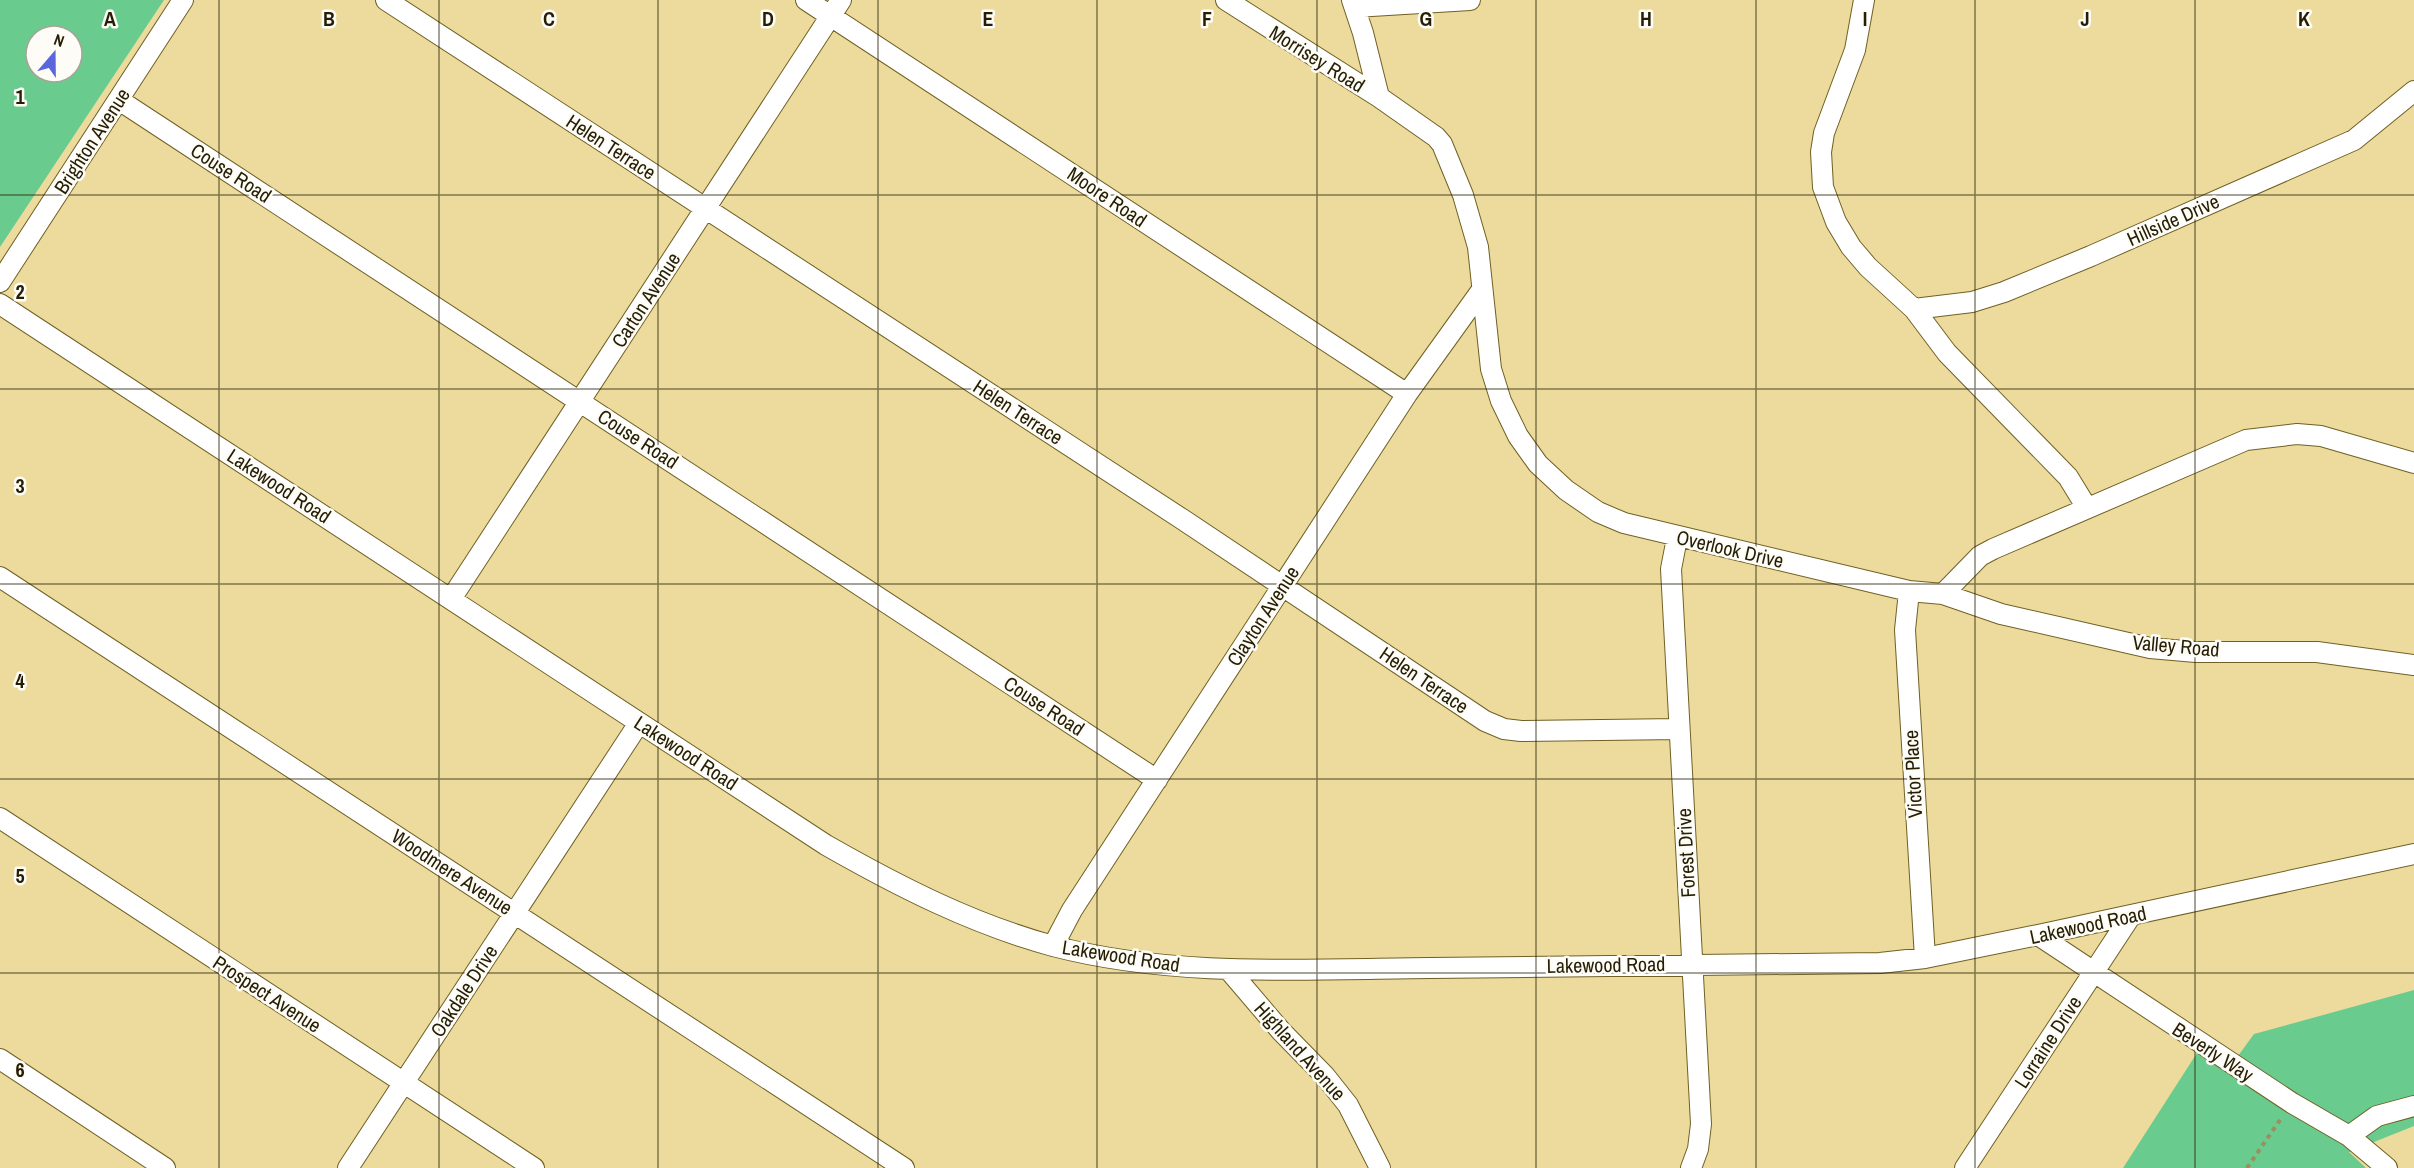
<svg xmlns="http://www.w3.org/2000/svg" width="2414" height="1168" viewBox="0 0 2414 1168" font-family="'Archivo Narrow',sans-serif">
<style>
.green{fill:#69cc8e;fill-rule:evenodd}
.lines{fill:none;stroke-linecap:round;stroke-linejoin:round}
.minor-casing{stroke:#706024;stroke-width:22}
.path{stroke:#9b8e5f;stroke-width:4;stroke-dasharray:4.5 4.5;stroke-linecap:butt}
.minor{stroke:#fff;stroke-width:20}
.grid{fill:none;stroke:#251e05;stroke-width:1.5;stroke-opacity:0.55}
.labels{text-anchor:middle;stroke-width:5;stroke-linejoin:round;paint-order:stroke}
.street-label{font-size:20px;fill:#251e05;stroke:#fefcf6}
.grid-label{font-size:20px;text-anchor:middle;font-weight:bold;fill:#251e05;stroke:#fefcf6;stroke-width:5;stroke-linejoin:round;paint-order:stroke}
</style>
<rect width="100%" height="100%" fill="#ecdb9d"/>
<!-- green -->
<path class="green" d="M0,0H164L0,247ZM36,36H72V72H36Z
M2414,990V1126L2349,1152L2366,1168H2123L2197,1053L2227,1071L2254,1034Z"/>
<g class="lines">
<!-- minor casing -->
<g class="minor-casing">
<path id="minor" d="M386,0L1182,519L1485,721L1504,729L1521,731L1679,729
M806,0L1407,394
M1226,0L1379,97
M1352,0L1363,33L1379,97L1436,137L1442,144L1463,195L1478,247L1491,369L1501,401L1518,436L1538,464L1566,490L1598,512L1624,523L1909,591L1943,594L1980,556L1993,549L2246,440L2297,434L2321,436L2414,463
M1864,0L1855,50L1824,133L1821,152L1823,187L1836,222L1851,247L1868,267L1914,309L1947,353L2068,477L2087,508
M1355,7L1470,0
M119,100L1157,780
M0,282L183,0
M0,304L826,845C898,886 972,924 1053,946C1176,978 1304,969 1430,968C1580,966 1730,964 1880,963L1925,958L2038,935L2414,854
M1914,309L1972,302L2004,292L2091,256L2354,140L2414,91
M1677,538L1671,569L1701,1124L1698,1149L1691,1168
M0,577L904,1168
M1909,591L1905,630L1925,958
M1943,594L2001,614L2150,648L2196,652H2317L2414,665
M451,599L841,0
M0,818L534,1168
M2038,935L2292,1103L2349,1136L2387,1168
M1053,946L1072,910L1407,394L1481,291
M1229,970L1281,1031L1325,1076L1348,1105L1380,1168
M0,1059L165,1168
M2349,1136L2377,1116L2414,1106
M348,1168L639,723
M1965,1168L2130,917"/>
</g>
<!-- path -->
<path class="path" d="M2247,1168L2282,1117"/>
<!-- minor -->
<use href="#minor" class="minor"/>
</g>
<!-- grid -->
<path class="grid" d="M219,0V1168M439,0V1168M658,0V1168M878,0V1168M1097,0V1168M1317,0V1168M1536,0V1168M1756,0V1168M1975,0V1168M2195,0V1168M0,195H2414M0,389H2414M0,584H2414M0,779H2414M0,973H2414"/>
<g class="labels">
<!-- street labels -->
<g class="street-label">
<text transform="translate(1317 59) rotate(32)" y="7">Morrisey Road</text>
<text transform="translate(92 141) rotate(-57)" y="7">Brighton Avenue</text>
<text transform="translate(611 147) rotate(33)" y="7">Helen Terrace</text>
<text transform="translate(231 173) rotate(33)" y="7">Couse Road</text>
<text transform="translate(1107 197) rotate(34)" y="7">Moore Road</text>
<text transform="translate(2173 220) rotate(-24)" y="7">Hillside Drive</text>
<text transform="translate(646 300) rotate(-57)" y="7">Carton Avenue</text>
<text transform="translate(1018 412) rotate(33)" y="7">Helen Terrace</text>
<text transform="translate(638 439) rotate(33)" y="7">Couse Road</text>
<text transform="translate(279 486) rotate(33)" y="7">Lakewood Road</text>
<text transform="translate(1730 549) rotate(13)" y="7">Overlook Drive</text>
<text transform="translate(1263 616) rotate(-57)" y="7">Clayton Avenue</text>
<text transform="translate(2176 646) rotate(5)" y="7">Valley Road</text>
<text transform="translate(1424 680) rotate(34)" y="7">Helen Terrace</text>
<text transform="translate(1044 706) rotate(33)" y="7">Couse Road</text>
<text transform="translate(686 753) rotate(33)" y="7">Lakewood Road</text>
<text transform="translate(1913 774) rotate(-93)" y="7">Victor Place</text>
<text transform="translate(1686 853) rotate(-93)" y="7">Forest Drive</text>
<text transform="translate(452 872) rotate(33)" y="7">Woodmere Avenue</text>
<text transform="translate(2088 925) rotate(-12)" y="7">Lakewood Road</text>
<text transform="translate(1121 956) rotate(9)" y="7">Lakewood Road</text>
<text transform="translate(1606 965) rotate(-1)" y="7">Lakewood Road</text>
<text transform="translate(464 991) rotate(-57)" y="7">Oakdale Drive</text>
<text transform="translate(267 994) rotate(33)" y="7">Prospect Avenue</text>
<text transform="translate(2048 1042) rotate(-57)" y="7">Lorraine Drive</text>
<text transform="translate(1300 1051) rotate(48)" y="7">Highland Avenue</text>
<text transform="translate(2213 1052) rotate(33)" y="7">Beverly Way</text>
</g>
</g>
<g class="grid-label">
<text x="110" y="26">A</text>
<text x="329" y="26">B</text>
<text x="549" y="26">C</text>
<text x="768" y="26">D</text>
<text x="988" y="26">E</text>
<text x="1207" y="26">F</text>
<text x="1426" y="26">G</text>
<text x="1646" y="26">H</text>
<text x="1865" y="26">I</text>
<text x="2085" y="26">J</text>
<text x="2304" y="26">K</text>
<text x="20" y="104">1</text>
<text x="20" y="299">2</text>
<text x="20" y="493">3</text>
<text x="20" y="688">4</text>
<text x="20" y="883">5</text>
<text x="20" y="1077">6</text>
</g>
<!-- north arrow -->
<g transform="translate(54 54) rotate(20)"><circle r="28" fill="#fefcf6" stroke="#a7a396" stroke-width="1.5"/>
<path d="M0-4.5L10 22L0 15L-10 22Z" fill="#5966dd"/>
<text y="-9" font-size="16" font-weight="bold" text-anchor="middle" fill="#251e05">N</text>
</g>
</svg>
